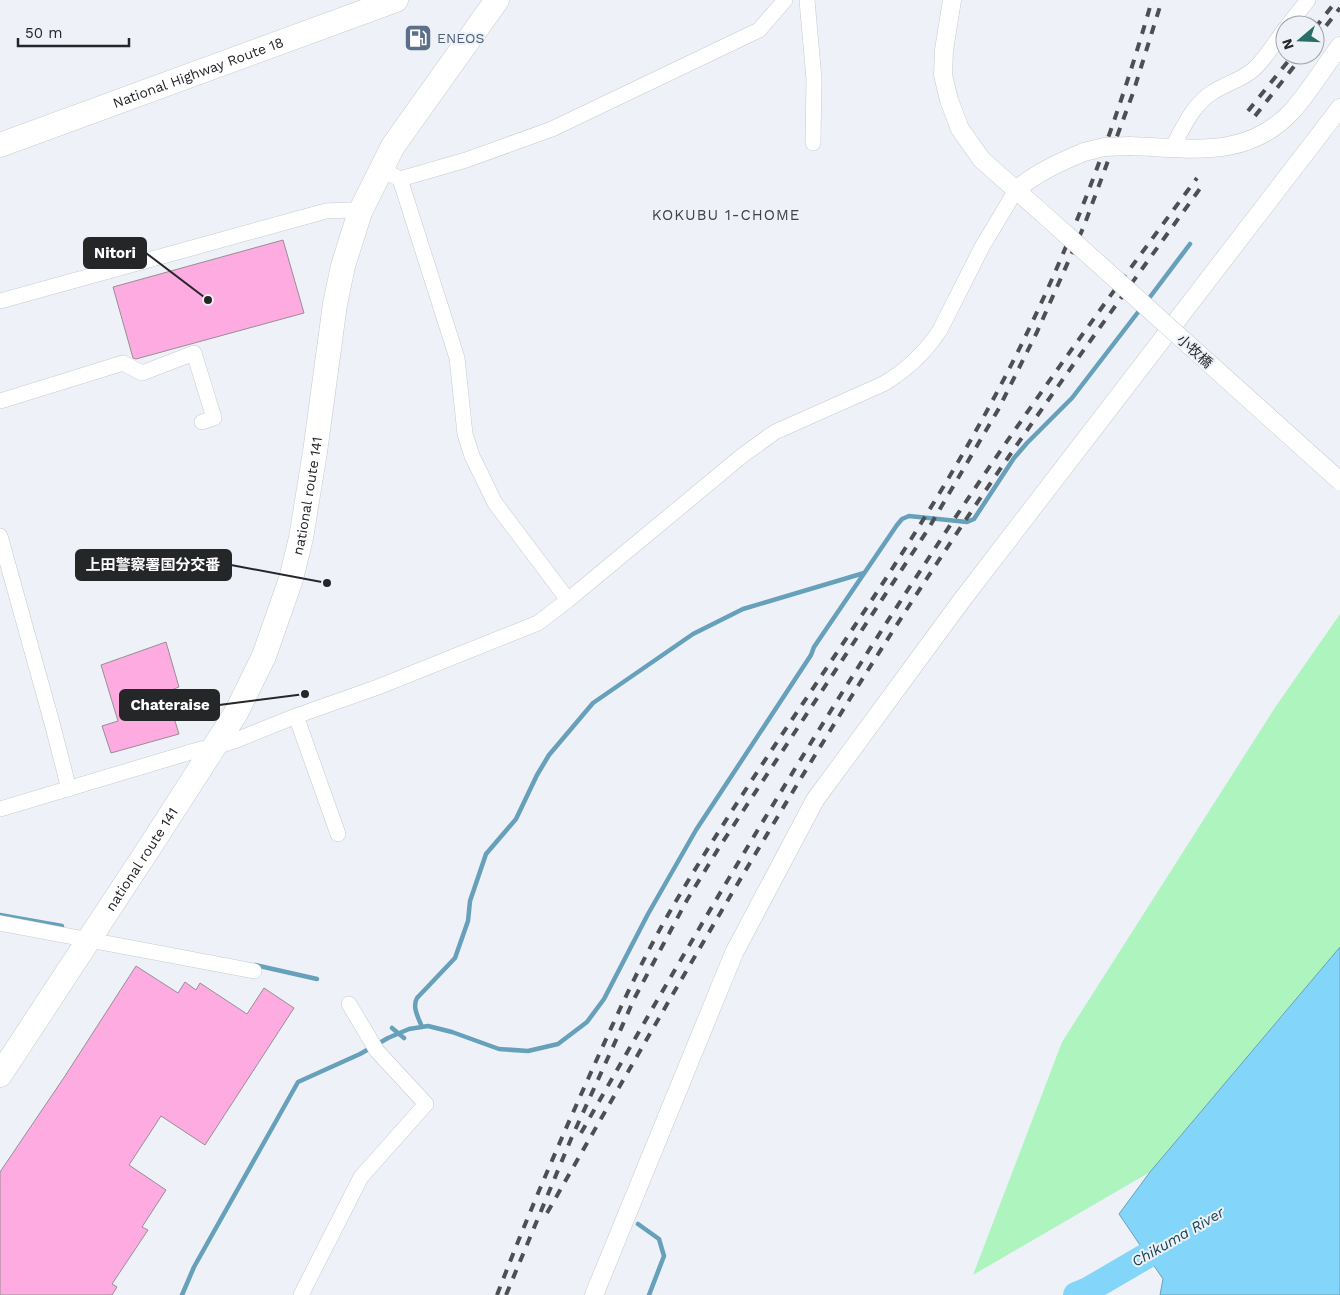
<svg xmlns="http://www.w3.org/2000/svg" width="1340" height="1295" viewBox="0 0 1340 1295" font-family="'Work Sans','Noto Sans JP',sans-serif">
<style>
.green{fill:#adf4bf}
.water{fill:#83d5f9;stroke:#67a0ba}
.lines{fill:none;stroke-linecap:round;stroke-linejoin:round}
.stream{stroke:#67a0ba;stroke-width:4.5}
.river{stroke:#83d5f9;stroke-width:26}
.building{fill:#fdabe1;stroke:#968f93}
.minor-casing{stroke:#c6cacf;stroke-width:16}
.tertiary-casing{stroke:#c6cacf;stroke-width:19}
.trunk-casing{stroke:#c6cacf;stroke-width:25}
.minor{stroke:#fff;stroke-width:15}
.tertiary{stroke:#fff;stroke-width:18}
.trunk{stroke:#fff;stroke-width:24}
.rail{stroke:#4d4f52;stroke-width:4;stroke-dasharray:9 9;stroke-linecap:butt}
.tertiary-bridge-casing{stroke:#c6cacf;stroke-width:19;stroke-linecap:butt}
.tertiary-bridge{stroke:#fff;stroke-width:18}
.labels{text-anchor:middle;stroke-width:4;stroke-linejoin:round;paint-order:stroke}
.service-label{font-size:14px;fill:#4e5e75;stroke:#eef2f8;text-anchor:start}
.street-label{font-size:14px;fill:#252628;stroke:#eef2f8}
.neighbourhood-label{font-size:15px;letter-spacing:1px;fill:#414449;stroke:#eef2f8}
.water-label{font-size:15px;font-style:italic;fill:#154557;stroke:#eef2f8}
.leader{fill:none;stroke:#252628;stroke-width:2}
.callout-dot{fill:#252628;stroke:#eef2f8;stroke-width:2}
.callout{fill:#252628;stroke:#252628;stroke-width:2}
.callout-label{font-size:15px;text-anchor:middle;font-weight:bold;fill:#fff}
</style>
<rect width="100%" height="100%" fill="#eef2f8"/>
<!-- green -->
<path class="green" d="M1340,614V947L1150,1172L973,1275L1062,1042L1274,709Z"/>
<!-- water -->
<path class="water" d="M1340,947V1295H1160L1163,1279L1119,1214L1150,1172Z"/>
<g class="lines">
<!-- stream -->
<path class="stream" d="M1147,301L1190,244
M0,915L62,926
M255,965L317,979
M422,1027C418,1017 412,1007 417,998L455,958L468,921L470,901L486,854L516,819L537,775L549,755L593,703L693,634L743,609L864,573
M392,1028L404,1038
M638,1224L659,1239L664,1256L649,1295
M182,1295L194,1267L298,1082L360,1054L388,1038L409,1029L428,1026L452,1032L499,1049L528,1051L558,1044L587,1022L604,999L648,914L696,830L811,655L814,647L897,525L902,519L909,516L967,522L974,519L1014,458L1027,443L1072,398L1142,307"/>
<!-- river -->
<path class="river" d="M1076,1295L1088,1290L1177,1238"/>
</g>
<!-- building -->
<path class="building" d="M283,240L304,313L136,359L133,358L113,287Z
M166,642L179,687L166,692L179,734L111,753L102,726L118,721L101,665Z
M136,966L178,993L185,982L196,990L200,983L247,1014L264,988L294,1008L205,1145L161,1116L129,1165L166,1190L142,1227L148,1230L112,1284L117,1287L112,1295H0V1172L65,1076Z"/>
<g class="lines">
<!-- minor casing -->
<g class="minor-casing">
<path id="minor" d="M807,0L814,79L813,143
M1288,25L1308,0
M1172,148C1183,128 1193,104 1213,92C1227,83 1242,80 1254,69C1266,58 1275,42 1285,29
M381,169L400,179L457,358L465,434L472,456L495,503L568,600
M400,179L466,160L552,129L759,30L785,0
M0,301L326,211L349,210L360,212
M0,401L123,363L142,373L194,353L214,418L202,422
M0,536L52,723L69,789
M296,716L338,834
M0,809L201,749L213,748L234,741L296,716L378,687L538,623L568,600L743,455L775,432L883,384C907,370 925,353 940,330L982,247L1016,190
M0,923L254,971
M301,1295L361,1177L426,1104L377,1051L349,1004"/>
</g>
<!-- tertiary casing -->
<g class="tertiary-casing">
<path id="tertiary" d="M952,0L944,50L943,75L949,100L960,129L982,160L1051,221
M1130,146C1190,148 1247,160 1292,111C1310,91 1324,67 1340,46
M1016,190C1036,173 1060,162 1084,152
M594,1295L734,953L815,800L962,600L1340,108"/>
</g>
<!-- trunk casing -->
<g class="trunk-casing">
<g id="trunk">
<path id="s1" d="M0,145L396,0"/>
<path id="s2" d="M0,1075L151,845L236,713L264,656L291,579L301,538L315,452L335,304L343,266L360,212L393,146L497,0"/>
</g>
</g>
<!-- minor -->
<use href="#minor" class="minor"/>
<!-- tertiary -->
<use href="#tertiary" class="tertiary"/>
<!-- trunk -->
<use href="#trunk" class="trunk"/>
<!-- rail -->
<path class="rail" d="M1315,28L1337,0
M1315,40L1340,8
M1248,111L1293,55
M1255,116L1303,55
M581,1133C692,938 806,744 930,556C1014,427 1105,302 1197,178
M547,1213C673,993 799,772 939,560C1023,432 1114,308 1204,183
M497,1295C525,1222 556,1150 588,1079C616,1017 644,954 679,896C778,730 897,577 989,407C1059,279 1112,140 1152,0
M506,1295L571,1139L616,1040L634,999L687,900L720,846L927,531L998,410L1037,332L1084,226L1133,93L1162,0"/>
<!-- tertiary-bridge casing -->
<g class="tertiary-bridge-casing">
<path id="tertiary-bridge" d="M1084,152L1104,147L1130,146
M1051,221L1340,481"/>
</g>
<!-- tertiary-bridge -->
<use href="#tertiary-bridge" class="tertiary-bridge"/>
</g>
<!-- icons -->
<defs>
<g id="fuel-square" transform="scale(1.4375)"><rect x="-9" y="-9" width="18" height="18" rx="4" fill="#5c6f8a" stroke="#eef2f8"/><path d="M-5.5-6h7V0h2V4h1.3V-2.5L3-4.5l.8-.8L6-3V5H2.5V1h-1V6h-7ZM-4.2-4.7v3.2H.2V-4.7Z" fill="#fff"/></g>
</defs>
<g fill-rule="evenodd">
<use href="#fuel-square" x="418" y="38"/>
</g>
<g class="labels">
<!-- service labels -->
<g class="service-label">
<text x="437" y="43">ENEOS</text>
</g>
<!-- street labels -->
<g class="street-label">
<text dy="5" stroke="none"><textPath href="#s1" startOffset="211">National Highway Route 18</textPath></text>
<text transform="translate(1195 351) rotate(42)" y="5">小牧橋</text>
<text dy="5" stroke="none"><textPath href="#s2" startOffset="662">national route 141</textPath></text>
<text dy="5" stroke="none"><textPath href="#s2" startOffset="258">national route 141</textPath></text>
</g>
<!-- neighbourhood labels -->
<g class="neighbourhood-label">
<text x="726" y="220">KOKUBU 1-CHOME</text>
</g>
<!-- water labels -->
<g class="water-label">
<text transform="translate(1178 1237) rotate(-30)" y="5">Chikuma River</text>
</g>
</g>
<!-- callouts -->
<path class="leader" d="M208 300L146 253M327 583L231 565M305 694L219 705"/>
<g class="callout-dot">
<circle cx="208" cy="300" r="5"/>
<circle cx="327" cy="583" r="5"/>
<circle cx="305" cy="694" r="5"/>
</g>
<g class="callout">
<rect x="84" y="238" width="62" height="30" rx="5"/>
<rect x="76" y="550" width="155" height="30" rx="5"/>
<rect x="120" y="690" width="99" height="30" rx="5"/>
</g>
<g class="callout-label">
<text x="115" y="258">Nitori</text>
<text x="153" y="570">上田警察署国分交番</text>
<text x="170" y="710">Chateraise</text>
</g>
<!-- north arrow -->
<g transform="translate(1300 40) rotate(251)"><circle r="24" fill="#eef2f8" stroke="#9ea0a5"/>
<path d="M0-4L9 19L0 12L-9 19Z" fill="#276f67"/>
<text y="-8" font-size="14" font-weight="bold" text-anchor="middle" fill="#252628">N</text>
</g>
<!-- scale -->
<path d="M18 38v8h111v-8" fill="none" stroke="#252628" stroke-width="2.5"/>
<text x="25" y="38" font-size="15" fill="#252628" stroke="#eef2f8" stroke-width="4" paint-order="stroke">50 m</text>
</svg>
